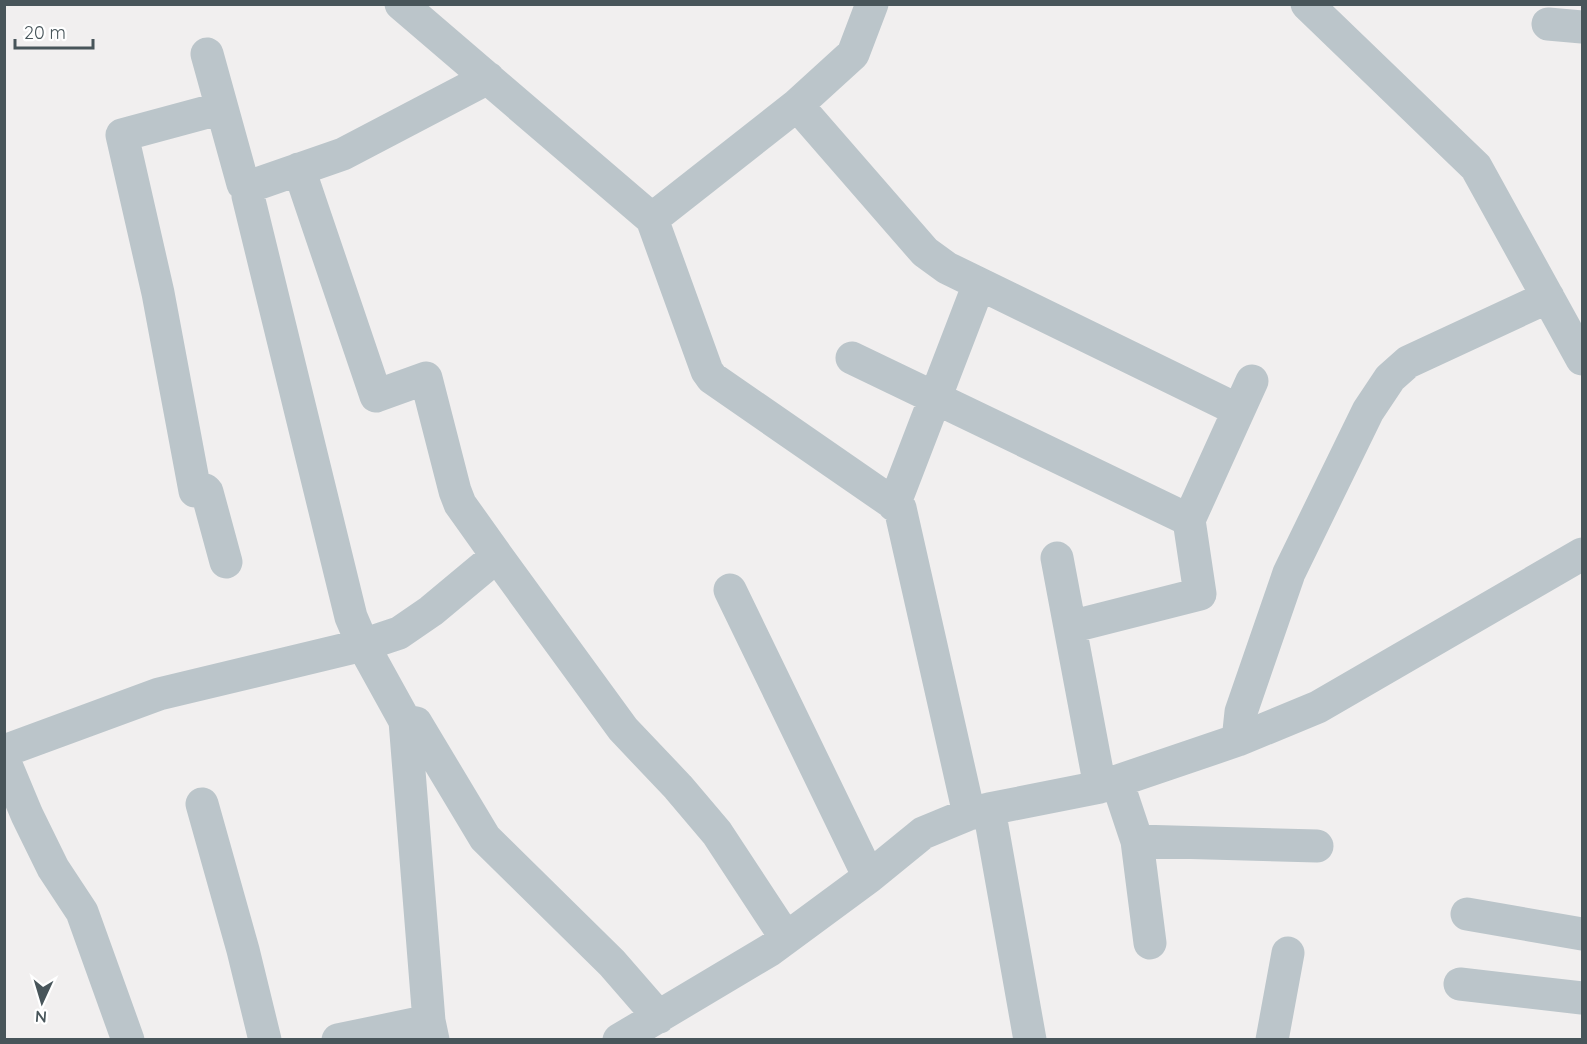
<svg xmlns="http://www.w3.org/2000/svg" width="1587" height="1044" viewBox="0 0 1587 1044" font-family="Quicksand,sans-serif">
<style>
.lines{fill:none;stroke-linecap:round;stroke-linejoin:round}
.minor{stroke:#bbc5ca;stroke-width:33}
</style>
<rect width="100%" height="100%" fill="#f1efef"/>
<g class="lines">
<!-- minor -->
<path class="minor" d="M401,4L652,219L707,371L712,378L900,508L969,814L989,809L1030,1040
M1307,4L1476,167L1582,359
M1548,24L1582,27
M207,54L243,184L250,190
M797,105L925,252L947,268L1238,410
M222,108L122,135L158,293L195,491L205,490L207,492L226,562
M299,169L376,396L426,378L455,491L460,504L497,556L623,729L678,787L717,833L786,938
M652,219L797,105L853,54L872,4
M852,358L1189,520L1200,594L1070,627
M894,505L979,284
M1189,520L1252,381
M1057,558L1100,787
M730,590L869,877
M405,721L416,723L485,838L612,963L659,1017
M1238,740L1241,712L1289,573L1368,411L1390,378L1408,362L1548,297
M4,751L159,694L363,645L399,633L431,611L497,556
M4,760L27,815L53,868L82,912L128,1040
M1117,781L1137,841L1150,943
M202,804L243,950L265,1040
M989,809L1100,787L1238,740L1318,707L1582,554
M1137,841L1317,846
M1467,914L1582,934
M1460,984L1582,998
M338,1040L429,1021
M433,1040L429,1021L405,721L363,645L351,617L248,196L250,190L254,185L343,154L488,78
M619,1040L770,950L869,877L923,833L969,814
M1272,1040L1288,953"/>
</g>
<!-- border -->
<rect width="1587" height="1044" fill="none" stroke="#48555a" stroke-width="12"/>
<!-- north arrow -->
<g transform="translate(42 1002) rotate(184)" stroke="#ffffff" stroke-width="4.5" paint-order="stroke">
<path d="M0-4.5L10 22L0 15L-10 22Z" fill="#48555a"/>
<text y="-9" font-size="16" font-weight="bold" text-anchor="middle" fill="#48555a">N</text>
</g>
<!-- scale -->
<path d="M15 39v9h78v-9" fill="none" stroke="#48555a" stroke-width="3"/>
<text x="24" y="39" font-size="18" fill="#48555a" stroke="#ffffff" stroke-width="4.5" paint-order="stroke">20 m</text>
</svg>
